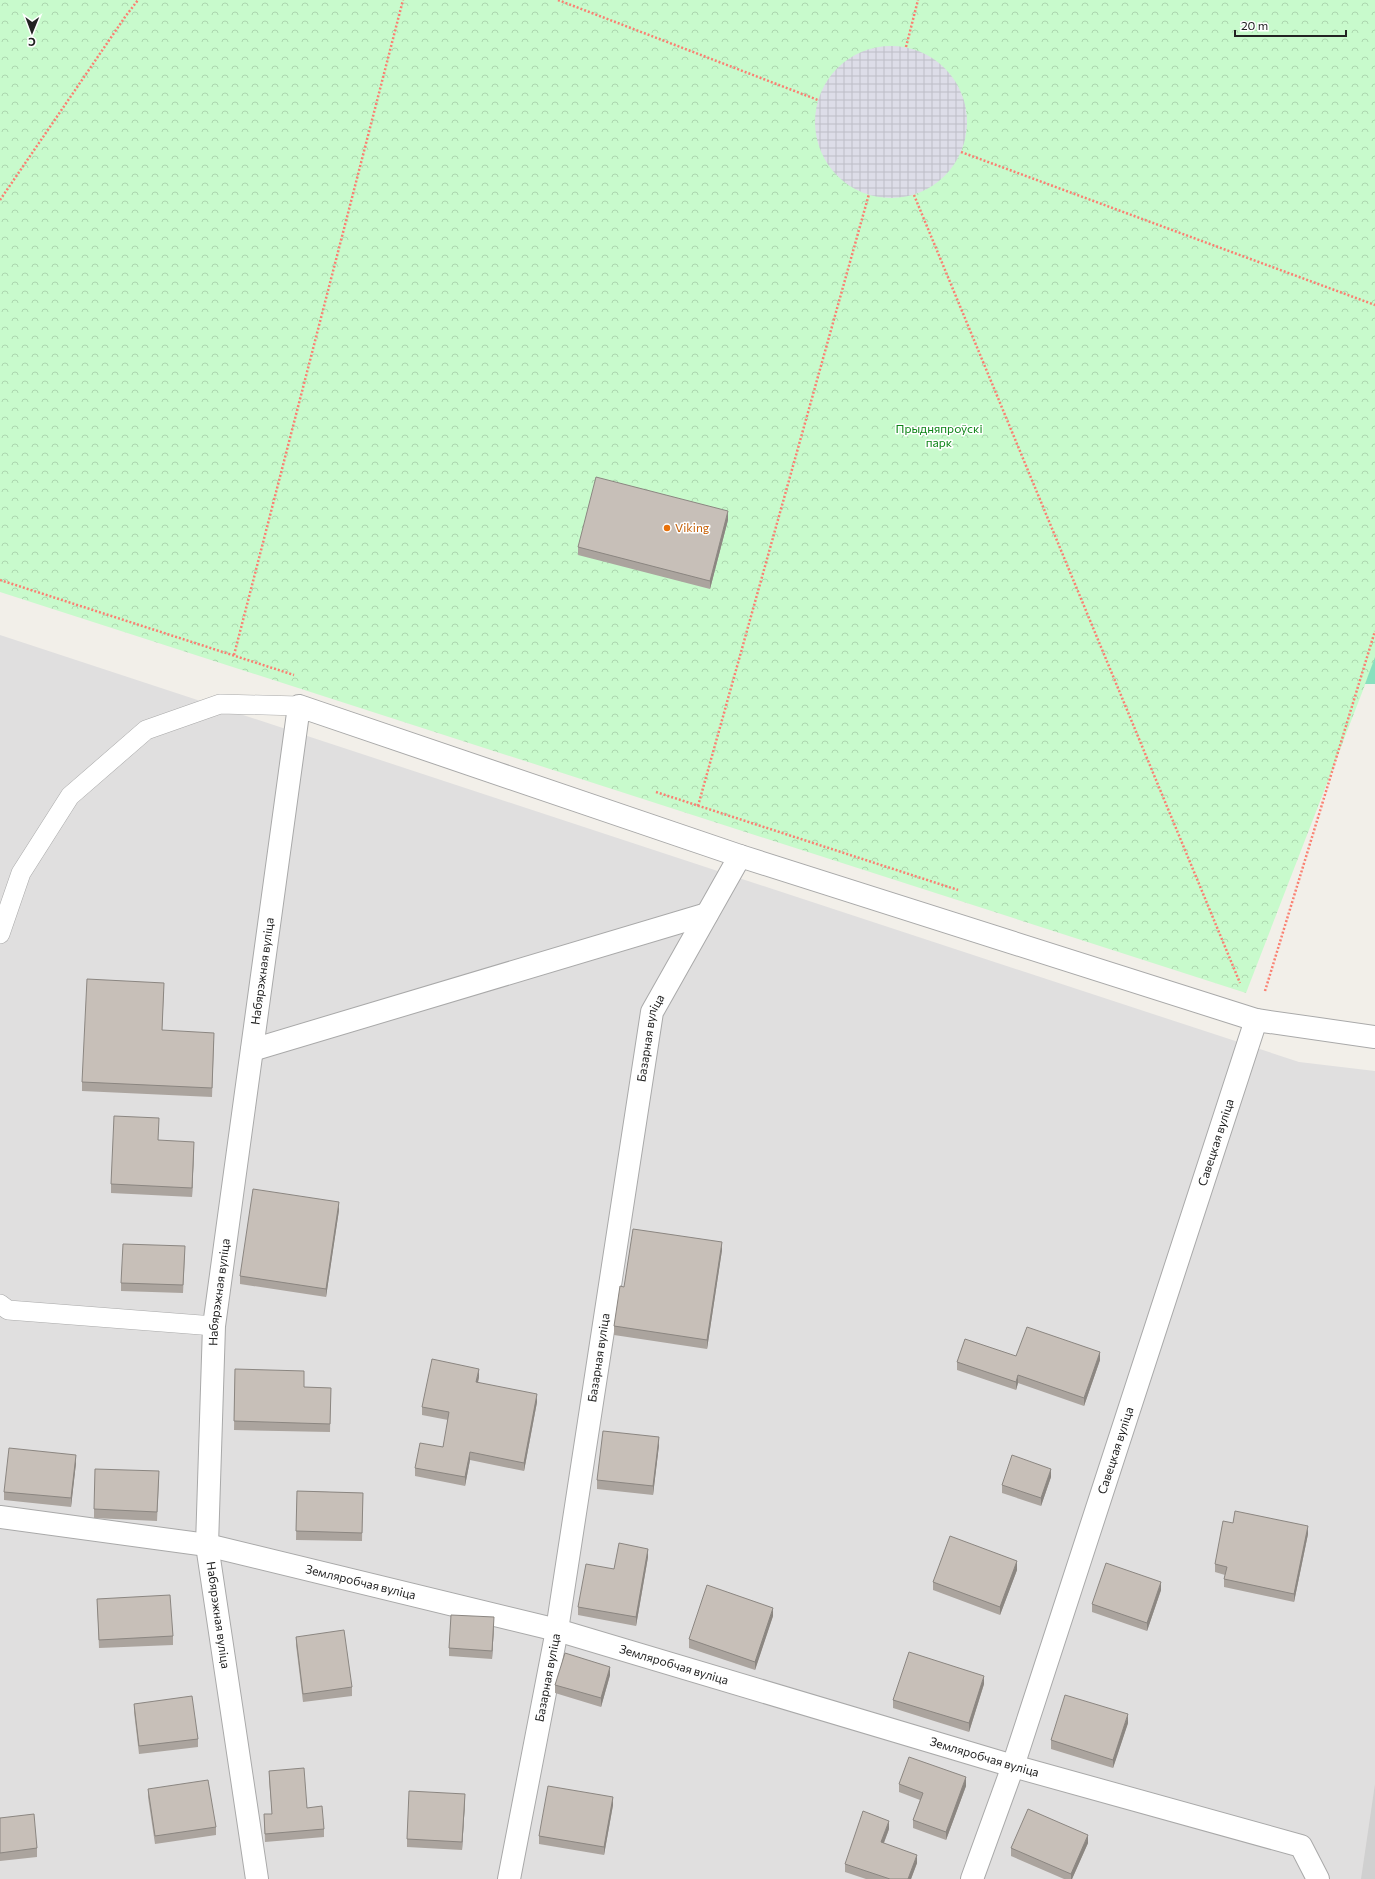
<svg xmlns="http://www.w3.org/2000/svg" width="1375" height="1879" viewBox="0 0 1375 1879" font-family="Commissioner,sans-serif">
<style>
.residential{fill:#e0dfdf}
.religious{fill:#d0d0d0}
.park{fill:url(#park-crowns)}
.pitch{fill:#88e0be}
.plaza{fill:url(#plaza-grid)}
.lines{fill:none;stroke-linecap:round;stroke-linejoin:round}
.lane-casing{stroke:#a9a9a9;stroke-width:20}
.street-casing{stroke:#a9a9a9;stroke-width:24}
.path{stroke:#fa8072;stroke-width:2.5;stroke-dasharray:2 2;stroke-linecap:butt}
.lane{stroke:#fff;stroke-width:19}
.street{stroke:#fff;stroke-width:22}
.wall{fill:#aba49e}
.shaded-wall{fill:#8b8681}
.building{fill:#c7bfb8;stroke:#8b8681}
.food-dot{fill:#e8710a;stroke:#fff;stroke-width:1.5}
.labels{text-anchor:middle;stroke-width:3;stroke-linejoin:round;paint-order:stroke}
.park-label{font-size:12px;fill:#0c8416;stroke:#fff}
.food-label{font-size:12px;fill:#c56008;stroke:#fff;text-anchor:start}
.street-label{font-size:12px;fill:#222;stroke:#fff}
</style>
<defs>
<pattern id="park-crowns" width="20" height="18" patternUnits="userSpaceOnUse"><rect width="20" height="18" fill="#c8facc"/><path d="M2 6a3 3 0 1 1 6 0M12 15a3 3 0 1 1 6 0" fill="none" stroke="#acd6af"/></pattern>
<pattern id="plaza-grid" width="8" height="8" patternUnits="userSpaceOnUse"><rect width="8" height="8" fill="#dddde8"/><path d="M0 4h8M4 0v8" fill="none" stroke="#bdbdc7"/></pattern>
</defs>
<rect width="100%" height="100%" fill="#f2efe9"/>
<!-- residential -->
<path class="residential" d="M0,635L1299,1062L1375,1071V1879H0Z"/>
<!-- religious -->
<path class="religious" d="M1375,1784V1879H1361Z"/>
<!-- park -->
<path class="park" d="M0,0H1375V659L1246,993L0,592Z"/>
<!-- pitch -->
<path class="pitch" d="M1375,657V684H1365Z"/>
<!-- plaza -->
<path class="plaza" d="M815 122a76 76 0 1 1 152 0a76 76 0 1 1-152 0Z"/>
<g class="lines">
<!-- lane casing -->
<g class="lane-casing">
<path id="lane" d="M0,934L21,873L70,796L146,730L220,704L299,706
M0,1304L8,1310L214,1326"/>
</g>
<!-- street casing -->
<g class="street-casing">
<g id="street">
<path d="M252,1050L707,914"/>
<path id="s1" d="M0,1517L207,1545L557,1630L1013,1766L1301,1846L1318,1879"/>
<path id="s2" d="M257,1879L207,1545L214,1326L299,706L740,856L1256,1020L1375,1037"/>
<path id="s3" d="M509,1879L557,1630L652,1012L740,856"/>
<path id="s4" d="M972,1879L1013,1766L1256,1020"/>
</g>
</g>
<!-- path -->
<path class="path" d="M558,0L818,100
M906,47L918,0
M961,152L1375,305
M914,195L1240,983
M0,200L125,17L138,0
M0,580L294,675
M234,655L403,0
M656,792L958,890
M698,806L869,194
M1265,991L1375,631"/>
<!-- lane -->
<use href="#lane" class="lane"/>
<!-- street -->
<use href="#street" class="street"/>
</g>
<!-- wall -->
<path class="wall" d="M728,520L710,589L578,555V547Z
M164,991L162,1031L214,1041L212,1097L82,1091V1082Z
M158,1140L194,1150L192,1197L111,1193V1184Z
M339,1210L326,1297L240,1284V1276Z
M722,1250L707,1349L614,1335V1326L624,1287Z
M185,1254L183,1293L121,1291V1283Z
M1016,1356L1100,1360L1084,1406L1018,1383L1016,1390L957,1370V1362Z
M235,1369L304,1387L331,1388L330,1432L234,1430Z
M479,1377L478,1383L537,1402L524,1471L470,1460L465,1486L415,1476V1468L443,1447L448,1420L422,1415V1407Z
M659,1445L653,1495L597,1489V1480Z
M76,1463L71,1507L4,1500V1492Z
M1051,1477L1041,1506L1002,1493V1485Z
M159,1480L157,1521L94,1518V1509Z
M297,1491L363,1493L362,1541L296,1540Z
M1233,1523L1308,1534L1294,1602L1224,1587V1579L1225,1575L1215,1572V1564Z
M648,1557L636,1626L578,1615V1607L614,1569Z
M1017,1570L1000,1615L933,1590V1582Z
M1161,1590L1147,1631L1092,1612V1604Z
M97,1599L173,1636V1645L99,1648Z
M773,1616L755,1670L689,1648V1639Z
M494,1626L492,1659L449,1656V1648Z
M296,1637L352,1687V1696L303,1702L296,1645Z
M610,1675L601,1707L555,1693V1685Z
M984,1684L969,1732L893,1708V1700Z
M134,1704L198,1739V1747L139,1754L134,1712Z
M1128,1723L1113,1768L1051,1749V1740Z
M269,1771L307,1808L324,1829V1837L265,1842L264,1814H272L269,1780Z
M899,1784L966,1786L946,1840L913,1828V1820L920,1800L899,1792Z
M148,1789L216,1827V1835L155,1844L148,1797Z
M465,1802L462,1850L407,1847V1839Z
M613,1805L604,1855L539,1844V1836Z
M0,1818L37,1848V1857L0,1861Z
M889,1829L884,1843L917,1863L911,1879H866L845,1872V1864Z
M1088,1843L1072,1879H1064L1011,1856V1848Z"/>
<!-- shaded-wall -->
<path class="shaded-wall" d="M728,511V520L710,589V581Z
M194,1142V1150L192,1197V1188Z
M339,1202V1210L326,1297V1289Z
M722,1242V1250L707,1349V1340Z
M1100,1352V1360L1084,1406V1398Z
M479,1369V1377L476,1390V1382Z
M1018,1375V1383L1016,1390V1382Z
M537,1394V1402L524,1471V1463Z
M659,1437V1445L653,1495V1486Z
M470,1452V1460L465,1486V1477Z
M76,1455V1463L71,1507V1498Z
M1051,1469V1477L1041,1506V1498Z
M1308,1526V1534L1294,1602V1594Z
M648,1549V1557L636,1626V1617Z
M1017,1561V1570L1000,1615V1607Z
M1161,1582V1590L1147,1631V1623Z
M773,1608V1616L755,1670V1662Z
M494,1617V1626L492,1659V1651Z
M610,1667V1675L601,1707V1698Z
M984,1676V1684L969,1732V1723Z
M1128,1714V1723L1113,1768V1760Z
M966,1777V1786L946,1840V1832Z
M465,1794V1802L462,1850V1842Z
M613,1797V1805L604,1855V1847Z
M889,1821V1829L881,1850V1842Z
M1088,1835V1843L1072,1879H1071V1874Z
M917,1855V1863L911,1879H908Z"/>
<!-- building -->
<path class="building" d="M596,477L728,511L710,581L578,547Z
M87,979L164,983L162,1030L214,1033L212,1088L82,1082Z
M114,1116L159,1118L158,1140L194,1142L192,1188L111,1184Z
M253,1189L339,1202L326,1289L240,1276Z
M633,1229L722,1242L707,1340L614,1326L620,1286L624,1287Z
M123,1244L185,1246L183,1285L121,1283Z
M1027,1327L1100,1352L1084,1398L1018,1375L1016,1382L957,1362L965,1339L1016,1356Z
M432,1359L479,1369L476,1382L537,1394L524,1463L470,1452L465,1477L415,1468L420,1443L443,1447L449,1412L422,1407Z
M235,1369L304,1371V1387L331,1388L330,1424L234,1421Z
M603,1431L659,1437L653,1486L597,1480Z
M9,1448L76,1455L71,1498L4,1492Z
M1012,1455L1051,1469L1041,1498L1002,1485Z
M95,1469L159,1471L157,1512L94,1509Z
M297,1491L363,1493L362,1533L296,1531Z
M1235,1511L1308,1526L1294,1594L1224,1579L1227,1567L1215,1564L1223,1521L1233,1523Z
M950,1536L1017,1561L1000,1607L933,1582Z
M619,1543L648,1549L636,1617L578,1607L586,1564L614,1569Z
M1106,1563L1161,1582L1147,1623L1092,1604Z
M707,1585L773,1608L755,1662L689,1639Z
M170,1595L173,1636L99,1640L97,1599Z
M451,1615L494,1617L492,1651L449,1648Z
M344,1630L352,1687L303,1694L296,1637Z
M909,1652L984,1676L969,1723L893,1700Z
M565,1653L610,1667L601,1698L555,1685Z
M1065,1695L1128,1714L1113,1760L1051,1740Z
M192,1696L198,1739L139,1746L134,1704Z
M909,1757L966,1777L946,1832L913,1820L923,1793L899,1784Z
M304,1768L307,1808L322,1806L324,1829L265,1834L264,1814H272L269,1771Z
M208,1780L216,1827L155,1836L148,1789Z
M548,1786L613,1797L604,1847L539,1836Z
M409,1791L465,1794L462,1842L407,1839Z
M1028,1809L1088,1835L1071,1874L1011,1848Z
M863,1811L889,1821L881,1842L917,1855L908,1879H890L845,1864Z
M34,1814L37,1848L0,1853V1818Z"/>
<!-- markers -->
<circle class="food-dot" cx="667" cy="528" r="4"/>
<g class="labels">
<!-- park labels -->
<g class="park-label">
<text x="939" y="433">Прыдняпроўскі<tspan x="939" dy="14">парк</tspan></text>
</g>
<!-- food labels -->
<g class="food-label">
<text x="675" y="532">Viking</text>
</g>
<!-- street labels -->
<g class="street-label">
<text dy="4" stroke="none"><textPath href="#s2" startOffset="915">Набярэжная вуліца</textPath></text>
<text dy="4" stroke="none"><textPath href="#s3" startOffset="853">Базарная вуліца</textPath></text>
<text dy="4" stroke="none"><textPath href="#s4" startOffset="776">Савецкая вуліца</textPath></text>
<text dy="4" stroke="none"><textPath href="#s2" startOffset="591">Набярэжная вуліца</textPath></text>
<text dy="4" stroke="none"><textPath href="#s3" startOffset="529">Базарная вуліца</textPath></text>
<text dy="4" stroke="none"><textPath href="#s4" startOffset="452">Савецкая вуліца</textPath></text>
<text dy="4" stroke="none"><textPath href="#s1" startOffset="367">Земляробчая вуліца</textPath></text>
<text transform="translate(218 1615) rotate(82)" y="4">Набярэжная вуліца</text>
<text dy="4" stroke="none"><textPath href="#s1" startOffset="691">Земляробчая вуліца</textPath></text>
<text dy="4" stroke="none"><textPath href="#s3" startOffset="205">Базарная вуліца</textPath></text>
<text dy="4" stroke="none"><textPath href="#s1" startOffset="1015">Земляробчая вуліца</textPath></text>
</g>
</g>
<!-- north arrow -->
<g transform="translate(32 32) rotate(181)" stroke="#ffffff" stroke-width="3" paint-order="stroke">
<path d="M0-3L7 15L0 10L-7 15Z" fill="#222222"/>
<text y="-6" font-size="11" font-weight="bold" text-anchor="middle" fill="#222222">С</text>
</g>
<!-- scale -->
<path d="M1235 30v6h111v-6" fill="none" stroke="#222222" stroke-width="2"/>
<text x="1241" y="30" font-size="12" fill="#222222" stroke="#ffffff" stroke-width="3" paint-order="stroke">20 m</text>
</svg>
